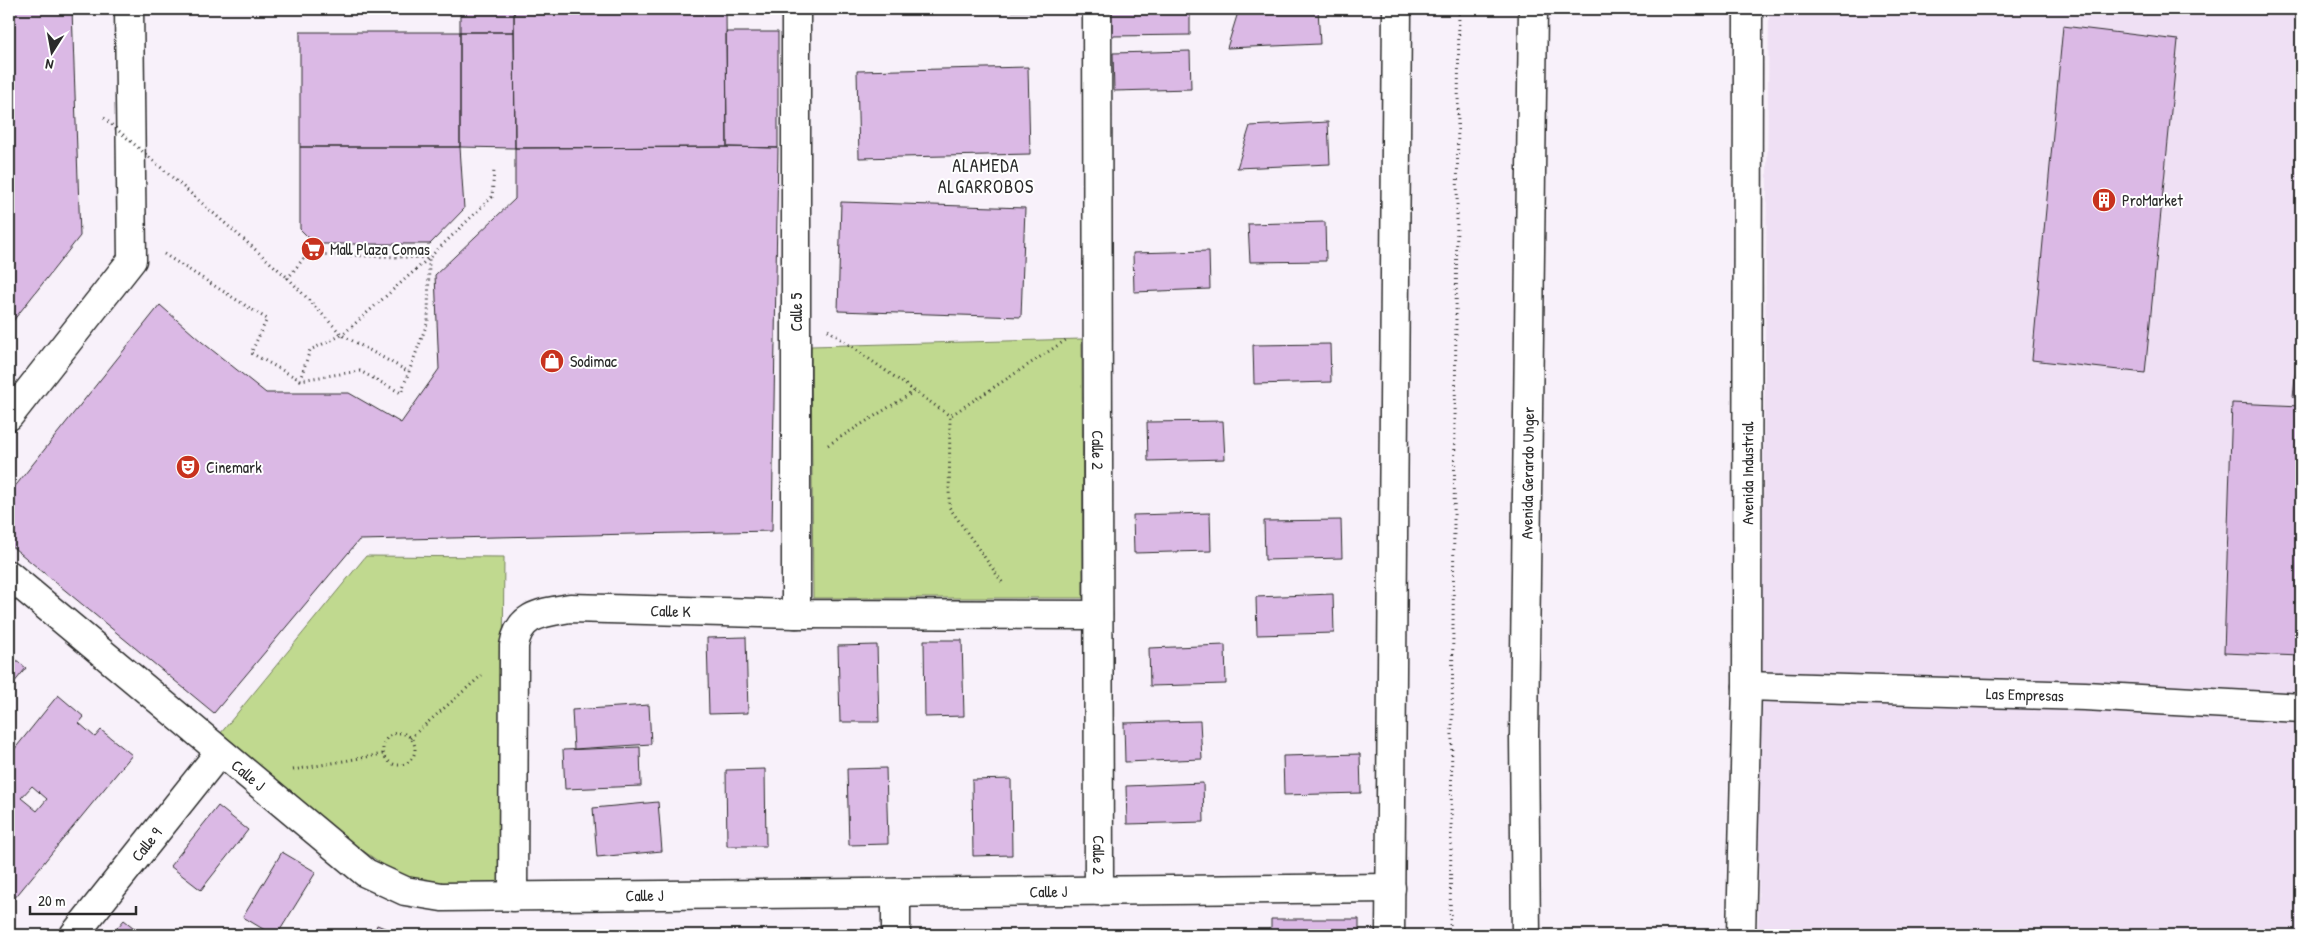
<svg xmlns="http://www.w3.org/2000/svg" width="2310" height="944" viewBox="0 0 2310 944" font-family="'Patrick Hand',sans-serif">
<style>
.built{fill:#efe0f4}
.green{fill:#c0d98f;stroke:#76825d}
.building{fill:#dbb9e5;stroke:#2b2b2b;fill-rule:evenodd}
.lines{fill:none;stroke-linecap:round;stroke-linejoin:round}
.minor-casing{stroke:#2b2b2b;stroke-width:31}
.major-casing{stroke:#2b2b2b;stroke-width:31}
.path{stroke:#2b2b2b;stroke-width:3;stroke-dasharray:1 4;stroke-linecap:butt}
.minor{stroke:#fff;stroke-width:28}
.major{stroke:#fff;stroke-width:28}
.path-bridge{stroke:#2b2b2b;stroke-width:3;stroke-dasharray:1 4;stroke-linecap:butt}
.labels{text-anchor:middle;stroke-width:4;stroke-linejoin:round;paint-order:stroke}
.poi-label{font-size:16px;fill:#2b2b2b;stroke:#fff;text-anchor:start}
.street-label{font-size:16px;fill:#2b2b2b;stroke:#fff}
.neighbourhood-label{font-size:18px;letter-spacing:1px;fill:#2b2b2b;stroke:#fff}
</style>
<rect width="100%" height="100%" fill="#f8f1fa"/>
<filter id="ink" filterUnits="userSpaceOnUse"><feTurbulence type="fractalNoise" baseFrequency=".02" numOctaves="2"/><feDisplacementMap in="SourceGraphic" scale="10" xChannelSelector="R" yChannelSelector="G"/><feConvolveMatrix kernelMatrix="1 2 1 2 8 2 1 2 1" color-interpolation-filters="sRGB"/></filter>
<g filter="url(#ink)">
<!-- built -->
<path class="built" d="M1769,9H2301V935H1758Z"/>
<!-- green -->
<path class="green" d="M1082,339L1083,598H813L811,346Z
M366,556L504,557L501,883L445,886L407,881L305,811L216,739Z"/>
<!-- building -->
<path class="building" d="M9,9H72L80,236L9,326Z
M460,9H514V32H460Z
M514,9H726L727,147L515,148Z
M859,9H1031V11L859,13Z
M1112,9H1190V35L1112,36Z
M1239,9H1318L1320,44L1227,48Z
M2063,26L2178,40L2145,373L2032,360Z
M300,32H460V147H300Z
M460,32H514L515,148L460,147Z
M726,32H778V148L727,147Z
M1190,51L1191,89L1114,91L1113,53Z
M1028,67L1030,154L859,158L857,71Z
M1328,122L1330,164L1237,168L1250,126Z
M300,147H460L464,209L430,244H320L308,237L300,229Z
M727,147L778,148L772,531L359,540L214,713L9,544V494L160,305L202,342L266,393H349L401,423L439,369L435,275L515,199V148Z
M841,202L1025,208L1021,317L838,311Z
M1325,222L1326,261L1250,262L1248,224Z
M1209,251L1210,289L1134,292L1133,253Z
M2301,318V398L2293,397Z
M1330,344L1331,382L1254,384L1253,345Z
M2232,403L2301,406V656L2224,653Z
M1223,421L1225,459L1148,461L1147,422Z
M1210,513L1211,551L1134,553L1133,515Z
M1341,520L1342,558L1265,560L1264,521Z
M1333,594L1334,633L1257,635L1256,597Z
M746,637L748,713L709,714L707,638Z
M924,640H962L964,716L925,717Z
M877,645L879,722H840L838,646Z
M1225,645L1226,684L1150,686L1149,648Z
M9,654L26,668L9,689Z
M58,695L84,717L79,723L95,737L101,730L132,755L9,905V756ZM32,786L47,799L37,811L21,798Z
M649,705L651,744L574,749L572,710Z
M1200,721L1202,759L1125,762L1124,723Z
M640,747L641,786L565,789L563,750Z
M1360,754L1361,793L1284,795L1283,756Z
M886,768L888,844L849,845L847,769Z
M765,769L766,846H727L726,770Z
M1011,779L1012,855L973,856L972,780Z
M1203,783L1204,822L1127,824L1126,786Z
M658,802L662,851L597,857L593,808Z
M218,806L248,830L201,890L170,866Z
M282,852L316,872L277,935H273L243,917Z
M1271,919H1359V935H1271Z
M124,920L143,935H111Z
M377,925L402,935H373Z
M1036,931L1075,932V935H1036Z"/>
<g class="lines">
<!-- minor casing -->
<g class="minor-casing">
<g id="minor">
<path id="s1" d="M1097,9L1099,891"/>
<path d="M9,416L132,260L129,9"/>
<path id="s2" d="M9,575L366,873L405,891L442,897L1391,888"/>
<path d="M796,614V9"/>
<path id="s3" d="M1747,686L2085,696L2301,708"/>
<path id="s4" d="M513,897L514,646C519,614 542,613 570,608L796,614L1098,615"/>
<path id="s5" d="M74,935L219,753"/>
<path d="M896,935V893"/>
<path id="s6" d="M1741,935L1747,686L1748,9"/>
</g>
</g>
<!-- major casing -->
<g class="major-casing">
<g id="major">
<path d="M1390,935L1397,9"/>
<path id="s7" d="M1526,935L1524,737L1533,9"/>
</g>
</g>
<!-- path -->
<path class="path" d="M164,254L267,319L251,353L300,380L360,371L401,393L428,321L429,258L307,254L288,278L342,335L409,372
M828,330L950,416
M300,380L310,350L342,335L429,258L492,197L494,170
M828,445L915,391
M1002,582L949,507L950,416L1066,340
M383 749a16 16 0 1 1 32 0a16 16 0 1 1-32 0Z
M410,738L482,675
M293,770L383,754
M1450,935L1459,9"/>
<!-- minor -->
<use href="#minor" class="minor"/>
<!-- major -->
<use href="#major" class="major"/>
<!-- path-bridge -->
<path class="path-bridge" d="M104,118L288,278"/>
</g>
</g>
<!-- icons -->
<defs>
<g id="building-disc" transform="scale(1.25)"><circle r="9.5" fill="#c8321e" stroke="#fff"/><path d="M-4-6H4V6H1V3H-1V6H-4ZM-2.5-4.3h1.7v1.8h-1.7ZM.8-4.3h1.7v1.8H.8ZM-2.5-1h1.7V.8h-1.7ZM.8-1h1.7V.8H.8Z" fill="#fff"/></g>
<g id="supermarket-disc" transform="scale(1.25)"><circle r="9.5" fill="#c8321e" stroke="#fff"/><path d="M-6-5.5h2.5l.6 2H6L4.5 2H-2.5L-4.4-4H-6ZM-1.5 3.2a1.3 1.3 0 1 0 .1 0ZM3 3.2a1.3 1.3 0 1 0 .1 0Z" fill="#fff"/></g>
<g id="shop-disc" transform="scale(1.25)"><circle r="9.5" fill="#c8321e" stroke="#fff"/><path d="M-5-2.5h2.3a2.7 3.5 0 0 1 5.4 0H5L5.5 6h-11ZM-1.5-2.5h3a1.5 2.3 0 0 0-3 0Z" fill="#fff"/></g>
<g id="theatre-disc" transform="scale(1.25)"><circle r="9.5" fill="#c8321e" stroke="#fff"/><path d="M-5-5.5Q0-4 5-5.5V0Q5 5 0 6Q-5 5-5 0ZM-3.3-2.5H-1v1.5H-3.3ZM1-2.5H3.3v1.5H1ZM-2.8 1Q0 5.5 2.8 1Z" fill="#fff"/></g>
</defs>
<g fill-rule="evenodd">
<use href="#building-disc" x="2104" y="200"/>
<use href="#supermarket-disc" x="313" y="249"/>
<use href="#shop-disc" x="552" y="361"/>
<use href="#theatre-disc" x="188" y="467"/>
</g>
<g class="labels">
<!-- poi labels -->
<g class="poi-label">
<text x="2122" y="206">ProMarket</text>
<text x="330" y="255">Mall Plaza Comas</text>
<text x="570" y="367">Sodimac</text>
<text x="206" y="473">Cinemark</text>
</g>
<!-- street labels -->
<g class="street-label">
<text transform="translate(796 312) rotate(-90)" y="6">Calle 5</text>
<text dy="6" stroke="none"><textPath href="#s1" startOffset="441">Calle 2</textPath></text>
<text dy="6" stroke="none"><textPath href="#s7" startOffset="462">Avenida Gerardo Unger</textPath></text>
<text dy="6" stroke="none"><textPath href="#s6" startOffset="462">Avenida Industrial</textPath></text>
<text dy="6" stroke="none"><textPath href="#s4" startOffset="426">Calle K</textPath></text>
<text dy="6" stroke="none"><textPath href="#s3" startOffset="278">Las Empresas</textPath></text>
<text dy="6" stroke="none"><textPath href="#s2" startOffset="312">Calle J</textPath></text>
<text dy="6" stroke="none"><textPath href="#s5" startOffset="116">Calle 9</textPath></text>
<text dy="6" stroke="none"><textPath href="#s1" startOffset="846">Calle 2</textPath></text>
<text dy="6" stroke="none"><textPath href="#s2" startOffset="1152">Calle J</textPath></text>
<text dy="6" stroke="none"><textPath href="#s2" startOffset="748">Calle J</textPath></text>
</g>
<!-- neighbourhood labels -->
<g class="neighbourhood-label">
<text x="986" y="172">ALAMEDA<tspan x="986" dy="21">ALGARROBOS</tspan></text>
</g>
</g>
<!-- margin -->
<rect width="2310" height="944" fill="none" stroke="#fff" stroke-width="30"/>
<rect x="15" y="15" width="2280" height="914" fill="none" stroke="#2b2b2b" stroke-width="2" filter="url(#ink)"/>
<!-- north arrow -->
<g transform="translate(52 52) rotate(191)" stroke="#ffffff" stroke-width="4" paint-order="stroke">
<path d="M0-4L9 19L0 12L-9 19Z" fill="#2b2b2b"/>
<text y="-8" font-size="14" font-weight="bold" text-anchor="middle" fill="#2b2b2b">N</text>
</g>
<!-- scale -->
<path d="M30 906v8h106v-8" fill="none" stroke="#2b2b2b" stroke-width="2.5"/>
<text x="38" y="906" font-size="15" fill="#2b2b2b" stroke="#ffffff" stroke-width="4" paint-order="stroke">20 m</text>
</svg>
